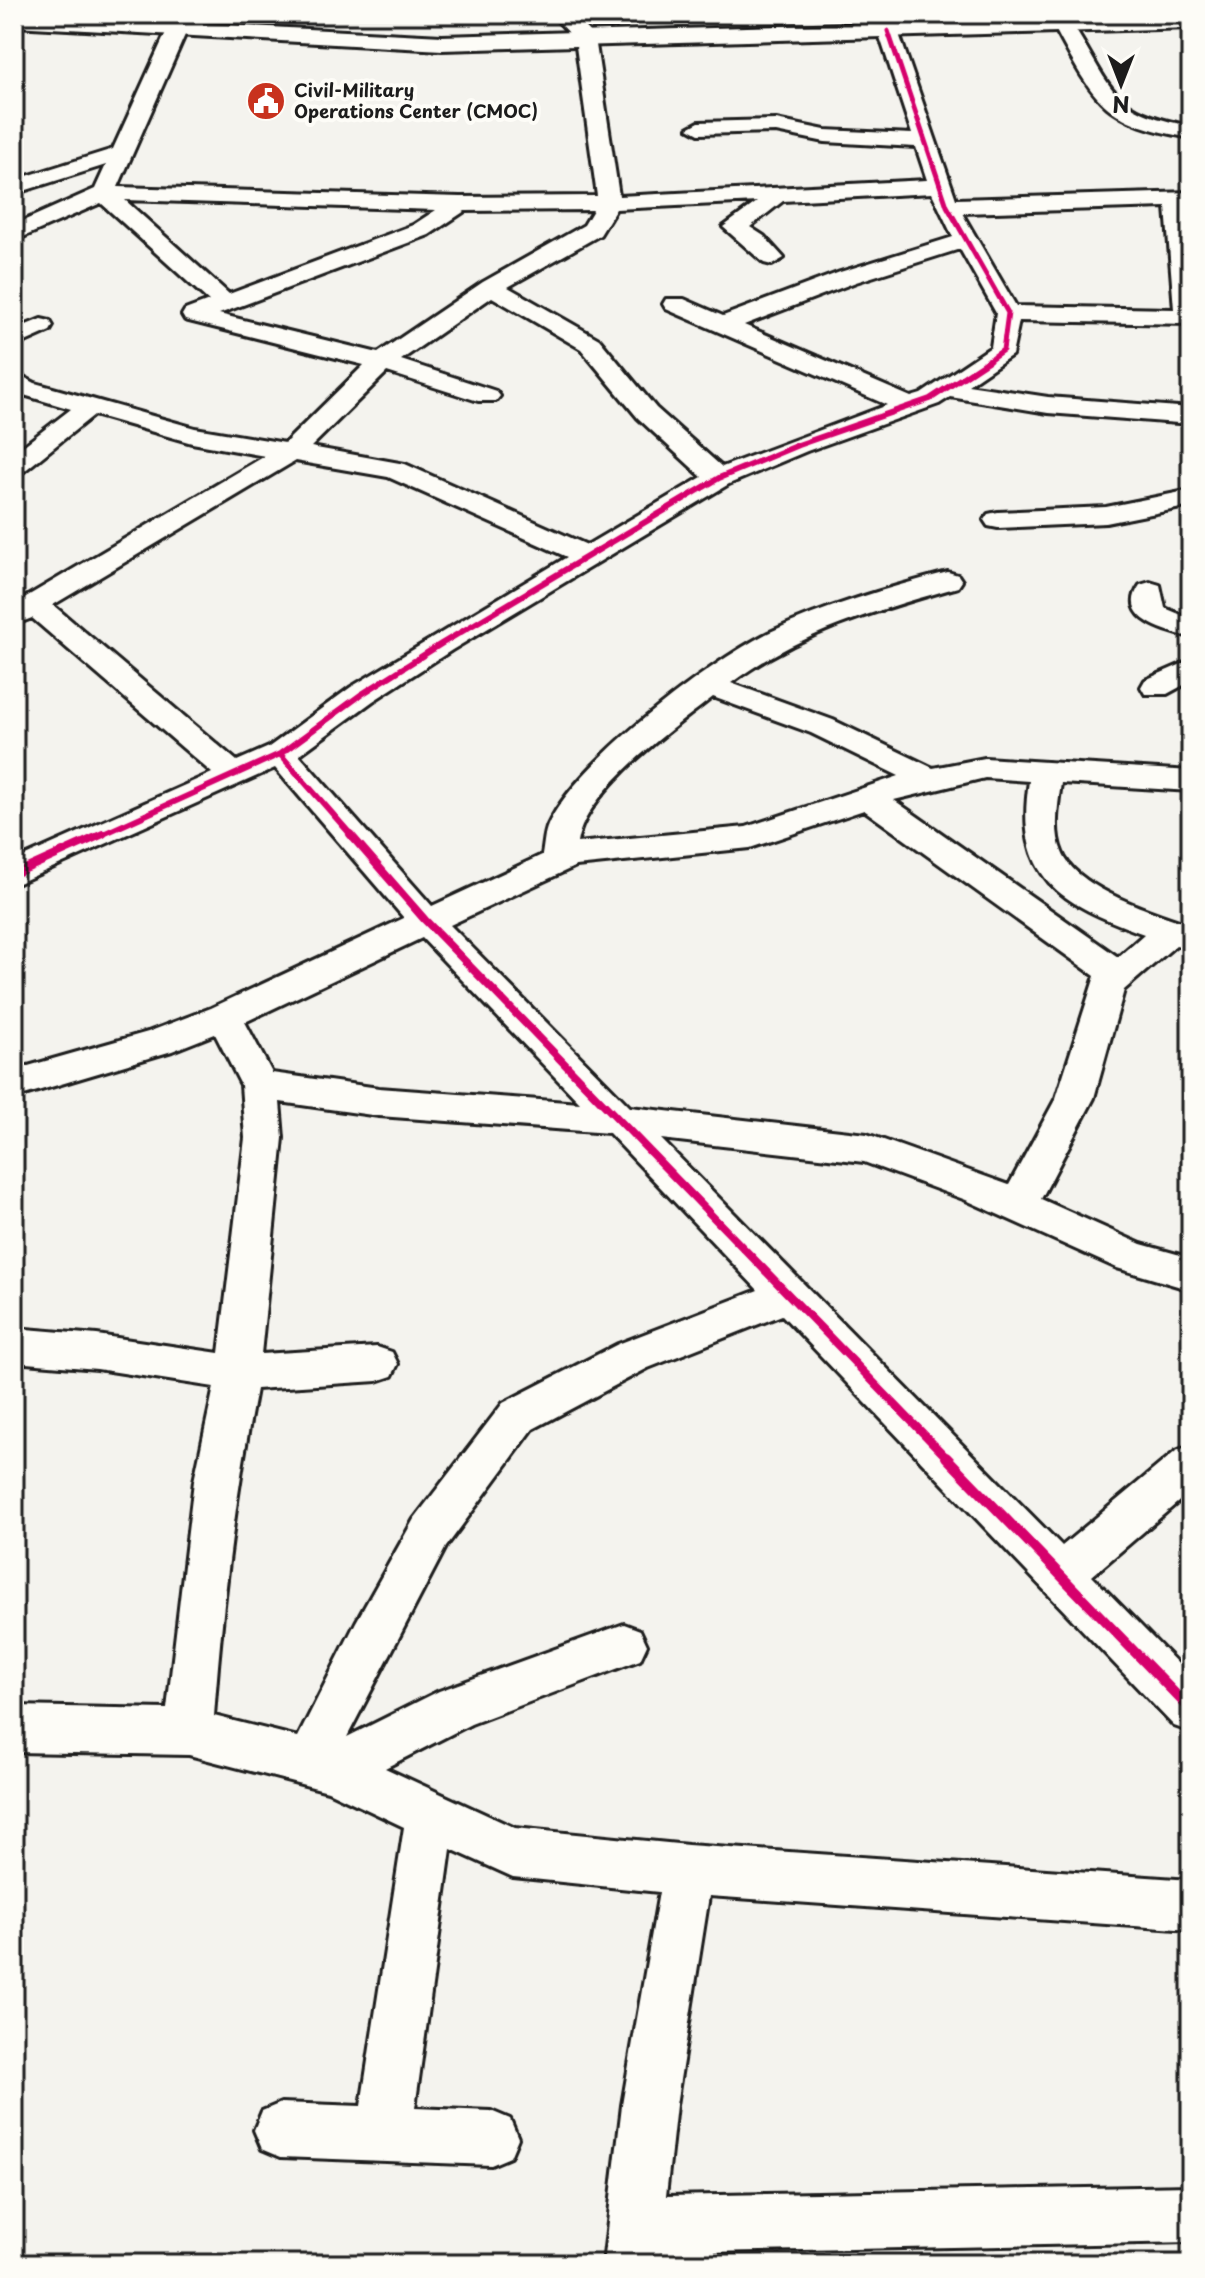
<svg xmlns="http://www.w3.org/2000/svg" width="1205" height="2278" viewBox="0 0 1205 2278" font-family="'Playpen Sans',sans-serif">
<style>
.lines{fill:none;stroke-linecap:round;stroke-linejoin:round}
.street-casing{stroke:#1c1c1c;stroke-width:6}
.secondary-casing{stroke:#1c1c1c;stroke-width:6}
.street{fill:#fdfcf7;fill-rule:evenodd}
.secondary{fill:#fdfcf7;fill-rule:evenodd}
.cycleway-far3-casing{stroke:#fdfcf7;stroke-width:8}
.cycleway-far2-casing{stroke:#fdfcf7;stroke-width:10}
.cycleway-far1-casing{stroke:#fdfcf7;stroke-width:13}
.cycleway-casing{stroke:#fdfcf7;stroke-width:15}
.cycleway-far3{stroke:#d6006c;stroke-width:5}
.cycleway-far2{stroke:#d6006c;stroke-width:6}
.cycleway-far1{stroke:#d6006c;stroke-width:8}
.cycleway{stroke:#d6006c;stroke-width:10}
.labels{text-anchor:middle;stroke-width:8;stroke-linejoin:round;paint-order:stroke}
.far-poi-label{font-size:18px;font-weight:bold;fill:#1c1c1c;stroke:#fdfcf7;text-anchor:start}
</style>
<rect width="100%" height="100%" fill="#f4f3ee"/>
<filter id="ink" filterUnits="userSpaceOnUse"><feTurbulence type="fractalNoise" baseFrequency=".0125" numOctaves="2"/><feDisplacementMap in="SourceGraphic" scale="16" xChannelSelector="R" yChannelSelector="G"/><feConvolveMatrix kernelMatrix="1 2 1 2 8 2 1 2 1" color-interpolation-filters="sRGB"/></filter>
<g filter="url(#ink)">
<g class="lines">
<!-- street casing -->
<g class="street-casing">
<path id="street" d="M551,14H572L595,38L619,196L927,180L916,147L825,142L776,132L699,134L688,128L699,122L776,120L825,130L912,134L878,31L888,25L898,31L956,199L1191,192V324L1019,321L1012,355L968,385L1048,397L1191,408V424L1048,413L950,397L939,404L807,451L729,484L452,650L373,701L299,755L432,906L542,855C544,845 544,834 548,825C576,763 708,663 768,633C825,606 887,588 948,572L958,575L962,581L958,587C878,610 799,632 731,683L833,720L933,768L985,758L1191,771V791L1061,783C1058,805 1053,831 1062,852C1076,889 1156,913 1191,925V949L1176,945L1124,990L1094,1098L1041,1199L1141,1244L1191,1258V1290L1117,1268L966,1200L864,1162L661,1139L1062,1546L1176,1451L1191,1445V1491L1092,1576L1191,1677V1732L1174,1726L782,1315L648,1368L533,1429L446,1547L347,1737L439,1691L624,1624L640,1630L647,1645L640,1660L471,1724L385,1768L515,1828L688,1845L1191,1880V1930L709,1896L676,2105L666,2196L1191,2186V2242L661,2253L659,2264H603L622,2105L659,1892L513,1877L451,1849L415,2108L491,2111L510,2119L518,2138L510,2157L491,2165L281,2157L262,2149L254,2130L262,2111L281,2103L361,2106L404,1827L328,1791L189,1755L14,1752V1706L167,1709L194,1481L214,1387L97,1369L14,1362V1328L97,1335L219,1353L245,1138L241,1085L215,1034L172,1051L14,1098V1070L148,1032L211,1008L404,918L275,768L14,885V861L212,773L32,618L14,625V604L265,456L192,443L94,415L23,472L14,474V453L71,409L17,393L14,372L35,383L195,428L285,443L364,365L185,320L182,315L185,310L209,301L101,203L14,241V225L95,189L106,165L14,194V180L113,149L168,28L178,22L188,28L118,187L460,197L597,196L575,39ZM932,193L953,237L840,272L723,316L684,299H666L663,304L666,309L887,405L722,467L656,408L599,339L508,287L600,235L616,209L757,202L723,227L764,263L772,265L784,258L764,236L750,227L783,201ZM125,200L436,210L413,225L229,294ZM1166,207L1174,309L1016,306L962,213ZM593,210L584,225L483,282L378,353L219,314L429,235L465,211ZM960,249L996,313L991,347L921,394L911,397L744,325L856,282ZM492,297L581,349L638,418L702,477L587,545L405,464L311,447L387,372L478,401H496L500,396L496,391L401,360ZM295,461L388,477L567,557L351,687L269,747L237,761L53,605ZM713,697L811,733L899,776L746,827L577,843C585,791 672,729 713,697ZM985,778L1029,781C1014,879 1060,903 1144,934L1118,957L894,800ZM864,810L1095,976L1056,1098L1009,1185L867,1134L630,1107L450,925L576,866L750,848ZM422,938L580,1103L379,1088L272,1073L245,1022ZM280,1102L379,1116L609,1133L758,1290L618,1344L503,1403L414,1519L356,1622L298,1737L214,1716C222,1606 235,1498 256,1389L377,1381L392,1376L398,1364L392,1352L377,1347L261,1354L283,1138Z
M1064,21L1071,23C1113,86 1107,111 1191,126V138C1103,123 1095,102 1054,27Z
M41,319L50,321L53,326L50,331L14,347V330Z
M1191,490V506L1106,523L998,528L988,526L984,520L988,514L998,512L1106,507Z
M1150,582L1160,585L1165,608L1191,619V637C1168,632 1116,619 1140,585Z
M1191,660V681L1167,694H1145L1141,687L1145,680Z"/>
</g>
<!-- secondary casing -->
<g class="secondary-casing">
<path id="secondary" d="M14,14L442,36L1191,14V28L442,50L14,26Z"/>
</g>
<!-- street -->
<use href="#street" class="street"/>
<!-- secondary -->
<use href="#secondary" class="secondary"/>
<!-- cycleway-far3 casing -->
<g class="cycleway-far3-casing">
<path id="cycleway-far3" d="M888,31L947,206L1008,313L1003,350L986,362"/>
</g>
<!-- cycleway-far2 casing -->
<g class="cycleway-far2-casing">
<path id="cycleway-far2" d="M280,754L352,836
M99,836L280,754L362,694L441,644L719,478L798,445L930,399L989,360"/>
</g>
<!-- cycleway-far1 casing -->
<g class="cycleway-far1-casing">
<path id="cycleway-far1" d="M350,834L425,920L948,1459
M14,874L103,834"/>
</g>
<!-- cycleway casing -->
<g class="cycleway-casing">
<path id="cycleway" d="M946,1457L1191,1710"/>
</g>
<!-- cycleway-far3 -->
<use href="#cycleway-far3" class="cycleway-far3"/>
<!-- cycleway-far2 -->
<use href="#cycleway-far2" class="cycleway-far2"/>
<!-- cycleway-far1 -->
<use href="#cycleway-far1" class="cycleway-far1"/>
<!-- cycleway -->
<use href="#cycleway" class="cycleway"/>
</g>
</g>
<!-- icons -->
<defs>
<g id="civic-disc" transform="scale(2)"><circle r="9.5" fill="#c8321e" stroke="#fdfcf7"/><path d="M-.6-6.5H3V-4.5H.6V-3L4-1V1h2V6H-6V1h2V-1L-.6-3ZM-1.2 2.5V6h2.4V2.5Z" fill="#fff"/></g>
</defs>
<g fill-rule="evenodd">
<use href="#civic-disc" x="266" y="101"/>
</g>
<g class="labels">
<!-- far-poi labels -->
<g class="far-poi-label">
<text x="294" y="97">Civil-Military<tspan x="294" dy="21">Operations Center (CMOC)</tspan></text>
</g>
</g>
<!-- margin -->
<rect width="1205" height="2278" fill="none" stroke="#fdfcf7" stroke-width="48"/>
<rect x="24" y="24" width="1157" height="2230" fill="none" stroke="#1c1c1c" stroke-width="3" filter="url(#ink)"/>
<!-- north arrow -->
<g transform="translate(1121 84) rotate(180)" stroke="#fdfcf7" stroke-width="6" paint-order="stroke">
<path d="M0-6L14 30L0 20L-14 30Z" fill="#1c1c1c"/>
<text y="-12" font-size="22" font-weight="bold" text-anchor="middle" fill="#1c1c1c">N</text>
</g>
</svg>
